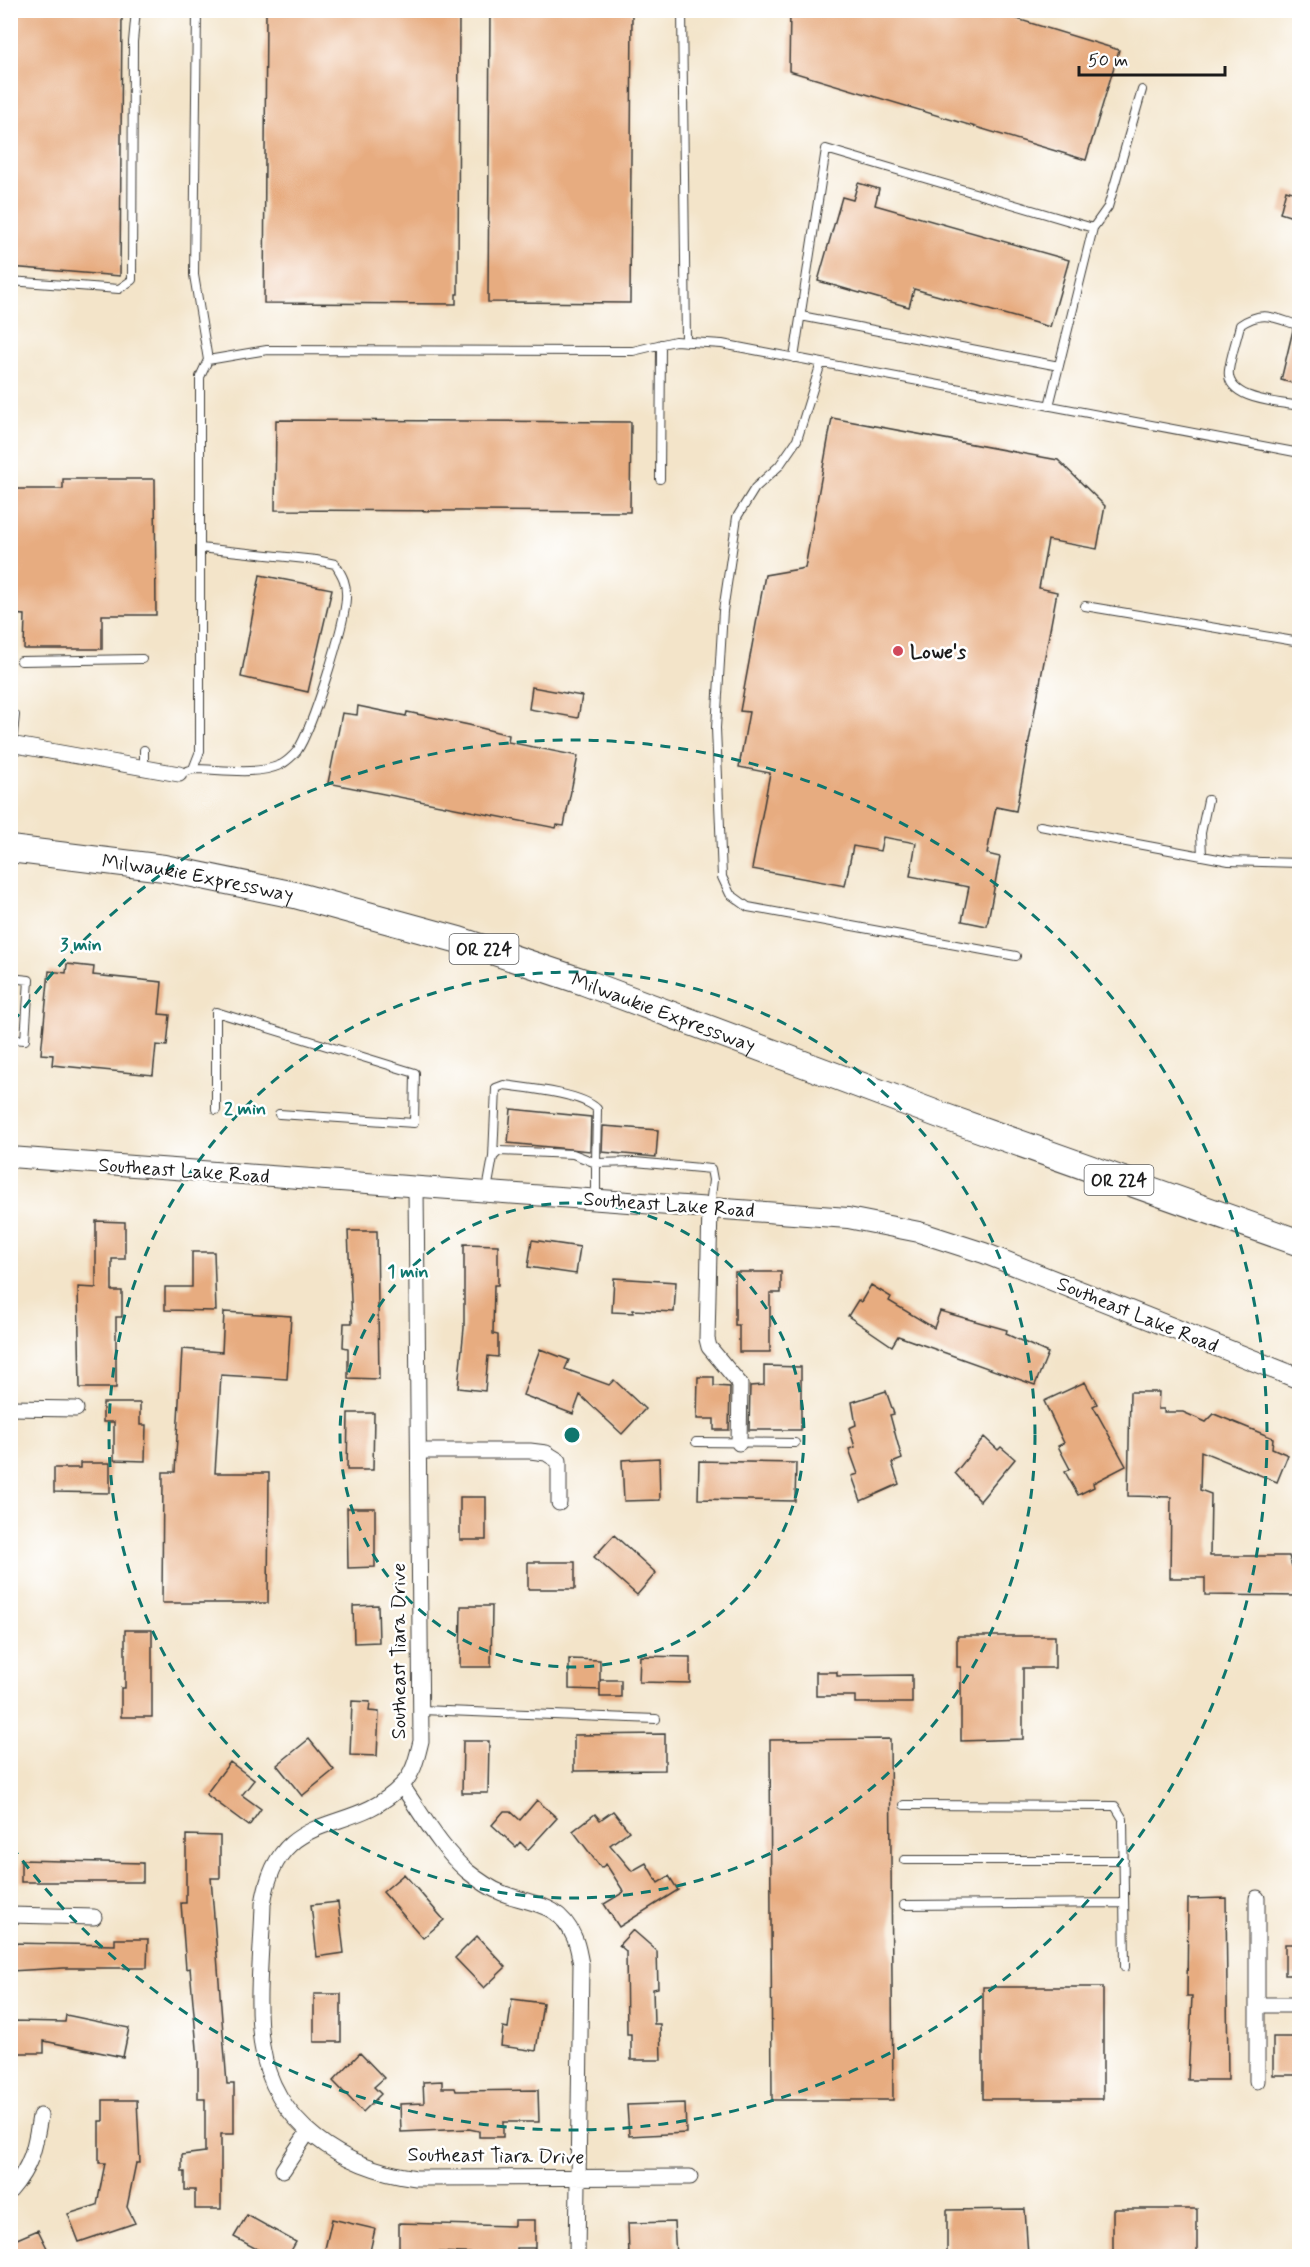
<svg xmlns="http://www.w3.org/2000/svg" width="1310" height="2267" viewBox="0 0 1310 2267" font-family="Mynerve,sans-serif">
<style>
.building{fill:#e7ac80}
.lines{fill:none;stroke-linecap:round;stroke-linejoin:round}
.service-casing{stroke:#3c3a36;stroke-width:10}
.minor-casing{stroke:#3c3a36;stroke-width:17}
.tertiary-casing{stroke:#3c3a36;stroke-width:22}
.trunk-casing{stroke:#3c3a36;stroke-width:28}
.service{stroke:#fff;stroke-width:8}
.minor{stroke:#fff;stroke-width:15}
.tertiary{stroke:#fff;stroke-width:20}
.trunk{stroke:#fff;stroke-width:26}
.ring{fill:none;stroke:#0f766e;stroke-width:3;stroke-dasharray:10 8}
.poi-dot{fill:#d1495b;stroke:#fff;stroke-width:2}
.labels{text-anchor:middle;stroke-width:5;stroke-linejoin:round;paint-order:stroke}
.shield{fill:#fff;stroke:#606060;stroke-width:1.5}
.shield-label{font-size:18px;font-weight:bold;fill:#1c1c1c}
.poi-label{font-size:20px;font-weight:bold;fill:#1c1c1c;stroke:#fff;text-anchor:start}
.street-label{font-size:20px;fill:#1c1c1c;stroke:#fff}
.centre{fill:#0f766e;stroke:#fff;stroke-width:3}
.ring-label{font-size:18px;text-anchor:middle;font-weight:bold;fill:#0f766e;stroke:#fff;stroke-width:5;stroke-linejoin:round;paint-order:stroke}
</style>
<rect width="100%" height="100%" fill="#fff"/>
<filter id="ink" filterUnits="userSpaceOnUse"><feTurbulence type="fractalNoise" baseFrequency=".0167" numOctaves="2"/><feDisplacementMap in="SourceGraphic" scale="12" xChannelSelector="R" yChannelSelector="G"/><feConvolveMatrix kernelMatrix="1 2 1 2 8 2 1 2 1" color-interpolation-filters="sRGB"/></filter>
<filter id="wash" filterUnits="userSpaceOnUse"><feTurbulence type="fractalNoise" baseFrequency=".008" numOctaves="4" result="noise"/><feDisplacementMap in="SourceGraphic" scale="24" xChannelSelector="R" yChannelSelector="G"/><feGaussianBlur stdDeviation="1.35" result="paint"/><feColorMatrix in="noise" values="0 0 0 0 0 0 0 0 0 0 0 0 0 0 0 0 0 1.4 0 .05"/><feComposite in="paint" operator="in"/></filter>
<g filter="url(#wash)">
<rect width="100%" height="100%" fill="#f3e4c9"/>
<g id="blocks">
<!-- building -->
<path class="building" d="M10,10H122L120,276L10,267Z
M266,10H459L458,294H456V304L264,303Z
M490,10H632L630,303L488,302Z
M790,10H988L1119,50L1086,160L789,71Z
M858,183L879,189L875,205L1069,260L1050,327L914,289L909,307L818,281L842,197L853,200Z
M1286,190L1299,194V219L1280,213Z
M1293,330L1299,332V385L1281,380Z
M832,418L1058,460L1105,506L1097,549L1048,540L1039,588L1057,592L1016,811L996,807L987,854L1000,857L987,926L962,921L969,887L910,876L916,843L883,837L880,851L853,846L845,886L752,869L770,773L739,767L749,712L740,711L765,575L805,568Z
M276,420L631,422L630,512L275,510Z
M63,479H155L156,615H102V649H24L25,615L10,614V489H63Z
M260,575L332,589L308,692L241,677Z
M532,687L582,696L578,718L529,709Z
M358,706L406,716L407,712L469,725L509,735L508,742L578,756L564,826L557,825L556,828L328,783L342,713L357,715Z
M67,964L94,967L93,975L162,982L159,1014L170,1015L167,1046L156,1045L153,1075L52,1065L53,1055L41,1054L49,971L66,973Z
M511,1109L591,1117L590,1151L508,1143Z
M603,1126L658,1130L656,1157L602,1152Z
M96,1221L125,1222V1259H112V1291H122V1317H116V1388H80L78,1287L96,1288Z
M348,1231H377L379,1379L348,1378V1348L343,1347L344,1323H352Z
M532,1240L580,1247L576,1274L528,1267Z
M464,1244L498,1245V1285H494L493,1334L498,1335V1357L488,1356L485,1391L458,1388L464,1328Z
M192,1252H214L216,1311L165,1310V1287H192Z
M735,1272H781V1293H770V1352H739V1325H735Z
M614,1278L676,1282L674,1312L633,1310V1313L612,1312Z
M871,1285L891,1297L889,1301L934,1328L940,1311L1007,1330L1006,1334L1048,1353L1035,1385L898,1336L892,1346L848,1316L858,1300L861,1302Z
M224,1312L291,1316L287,1379L221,1375L215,1473H269L268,1603H162L163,1472H175L182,1349L222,1352Z
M540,1349L569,1360L565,1369L609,1385L614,1380L645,1409L622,1434L580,1395L573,1414L523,1395Z
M764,1366L801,1367V1430H749L750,1386L764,1385Z
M698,1377H714V1386L730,1387L729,1430H714V1419H697Z
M1085,1382L1097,1404L1093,1406L1126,1466L1093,1483L1094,1487L1078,1495L1065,1472L1070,1469L1058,1446L1064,1443L1044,1401Z
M886,1391L894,1414L890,1415L902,1459L892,1463L899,1484L861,1501L852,1476L858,1474L849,1449L855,1447L849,1428L856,1425L852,1402Z
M1130,1392H1159L1158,1409H1164V1412H1183L1206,1422L1214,1414L1273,1438L1272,1448L1288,1455L1277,1482L1201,1451L1200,1490L1211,1494L1210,1556H1289L1292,1566L1299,1567V1596L1205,1595V1578H1170L1171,1497L1128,1496Z
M103,1403H140V1425H146L145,1461L114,1460V1422H103Z
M348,1413H374L373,1470H347Z
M984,1437L998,1450L1001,1447L1015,1459L980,1501L955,1473Z
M659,1458L660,1500L624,1501L622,1460Z
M699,1461L796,1463L795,1501L698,1499Z
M80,1463H110V1493L54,1492V1468H80Z
M460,1497H486V1540H460Z
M347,1508H375V1567L348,1568Z
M614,1535L656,1573L637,1595L594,1557Z
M528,1562H575V1589H528Z
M378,1605L379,1642L354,1643L353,1606Z
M461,1606H492L491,1667H460Z
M125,1630H152V1717H121V1688H125Z
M957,1636H1055V1668H1023V1739L961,1741V1667H957Z
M640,1656L690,1657V1683L639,1682Z
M569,1659L600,1660V1690L569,1689Z
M816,1672H837V1676L912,1675V1703H855V1696H816Z
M600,1680H621V1697H600Z
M352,1701L370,1702L369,1711L379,1712L377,1756L350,1755Z
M665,1734V1770L574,1771V1735Z
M309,1739L334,1770L302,1796L277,1765Z
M890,1739L893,2100H772L770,1740Z
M463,1741H489L488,1793H462Z
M230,1762L254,1780L242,1795L261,1809L249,1826L206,1794Z
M537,1800L557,1818L528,1850L520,1842L516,1847L492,1825L504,1811H510L520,1820Z
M613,1811L629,1831L610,1845L632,1871L646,1863L658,1883L669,1876L678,1890L619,1927L604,1904L624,1892L606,1864L601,1868L573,1831L595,1814L600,1820Z
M186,1835L220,1836V1878H211L227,2084H234V2134H221V2209H195V2190H185V2172H182V2155L205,2152V2099H198V2060L190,1968L186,1969L181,1903H186Z
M21,1860L143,1863V1882H21Z
M404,1874L444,1920L423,1938L383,1892Z
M1226,1898L1228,2080H1188L1192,1996H1187L1188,1899Z
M338,1902L344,1953L317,1957L311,1905Z
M633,1930L657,1951L658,1988L653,1989L654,2024H660L661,2060H631V2034H627L626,1951L619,1945Z
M477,1936L506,1967L484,1988L455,1958Z
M115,1939H148L147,1968H64L10,1971V1943L115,1945Z
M1285,1944H1299V1975H1285Z
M983,1987H1103V2099H983Z
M314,1994H341V2042H314Z
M512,1999L543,2003L536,2051L501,2046L503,2027L508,2028Z
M66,2015L129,2028L123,2057L44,2041V2053H10V2021L65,2022Z
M1273,2037H1299V2075H1273Z
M360,2053L384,2078L374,2087L381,2094L363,2112L333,2081Z
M442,2081V2088H455L456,2091L538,2090L539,2122H503V2137H479V2131L469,2129L401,2132L400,2104L424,2103L423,2082Z
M103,2100H137L140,2163H136L127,2207L135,2223L79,2242L68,2214L97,2205L105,2163H99V2121H103Z
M685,2103L686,2133L629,2136L627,2105Z
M1025,2209L1028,2256H947V2210Z
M1113,2209H1197V2256H1113Z
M247,2215L296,2242L288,2256H270L234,2237Z
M332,2219L375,2229L369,2256H338L324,2253Z
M514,2220H535V2248H517V2255L435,2252V2256H414V2251H399V2223L514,2226Z
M674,2222L676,2256H629L628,2223Z
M38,2230L51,2256H10V2242Z"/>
</g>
</g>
<g filter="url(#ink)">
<use href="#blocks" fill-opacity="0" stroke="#3c3a36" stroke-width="1.5"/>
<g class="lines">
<!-- service casing -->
<g class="service-casing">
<path id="service" d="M197,10L194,275L208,360
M682,10L686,342
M1093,228L1108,207L1142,90
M10,281L119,289L132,280L133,42L136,10
M801,316L1059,366
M1300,326C1275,318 1263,309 1240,325C1237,339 1231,355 1229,370C1225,400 1278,402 1300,406
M794,358L826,149L1093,228L1049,406
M821,363L797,440L779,466L755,488L737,517L723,611L716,728L722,877L730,894L748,907L1016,956
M660,479L661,344
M1085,606L1300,642
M21,661L142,659
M12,744L15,715
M144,750V768
M193,769C219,769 255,776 280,765C285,763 294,755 297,751C312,729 345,625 346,598C347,584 343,576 335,564L316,560L200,548
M179,774L193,769L200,751V377L208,360L267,350L633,351L675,341L722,344L1300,453
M1040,826L1229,861L1300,863
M1202,856L1201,833L1208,800
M10,978L29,980L25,1040L10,1039
M216,1110V1012L415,1073L414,1123L279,1114
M487,1190L493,1157L499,1151L573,1154L596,1163L597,1109C582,1093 526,1088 504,1085L496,1088L493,1157
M596,1199V1163L635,1162L711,1169L713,1180L710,1206
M696,1442L795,1443
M421,1710L656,1719
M904,1805L1115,1806L1123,1819L1125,1967
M904,1860H1124
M904,1905L1124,1903"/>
</g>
<!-- minor casing -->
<g class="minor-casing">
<path id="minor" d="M10,744L179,774
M416,1187L421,1741C417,1757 414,1774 401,1786C351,1838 278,1805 263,1904C262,1949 255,2002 262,2046C274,2124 342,2168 416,2178L690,2177
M710,1207L707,1339L709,1347L740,1384L739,1443
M10,1408L76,1409
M419,1451H530L546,1453L559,1461V1503
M402,1786C422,1814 440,1848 467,1871C477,1879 489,1888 502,1893C532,1905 559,1902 574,1937C578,1945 579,1955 581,1964L577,2256
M10,1915L94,1917
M1257,2005H1300
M1257,2081V1898
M283,2170L308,2132
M10,2191C32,2166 35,2147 40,2116"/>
</g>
<!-- tertiary casing -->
<g class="tertiary-casing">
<path id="tertiary" d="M10,1157L848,1218L919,1232L984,1253L1300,1379"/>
</g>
<!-- trunk casing -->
<g class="trunk-casing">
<g id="trunk">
<path id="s1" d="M10,849L164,868L295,895L459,940L584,982L940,1115L1300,1243"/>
</g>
</g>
<!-- service -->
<use href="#service" class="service"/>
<!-- minor -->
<use href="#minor" class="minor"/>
<!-- tertiary -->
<use href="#tertiary" class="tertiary"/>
<!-- trunk -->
<use href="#trunk" class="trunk"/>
</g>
</g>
<!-- distance rings -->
<g class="ring">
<circle cx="572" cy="1435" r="232"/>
<circle cx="572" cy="1435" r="463"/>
<path d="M13 1022A695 695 0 1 1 13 1848"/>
</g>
<!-- markers -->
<circle class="poi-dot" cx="898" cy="651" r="6"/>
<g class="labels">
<!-- shield labels -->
<g class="shield">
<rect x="449.5" y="934" width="69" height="30" rx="4.5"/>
<rect x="1084.5" y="1165" width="69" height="30" rx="4.5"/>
</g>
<g class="shield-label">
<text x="484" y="955">OR 224</text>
<text x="1119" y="1186">OR 224</text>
</g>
<!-- poi labels -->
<g class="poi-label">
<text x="910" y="658">Lowe's</text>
</g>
<!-- street labels -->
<g class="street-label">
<text dy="7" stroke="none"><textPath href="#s1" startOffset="190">Milwaukie Expressway</textPath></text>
<text dy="7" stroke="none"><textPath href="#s1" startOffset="676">Milwaukie Expressway</textPath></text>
<text transform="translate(184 1170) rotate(4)" y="7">Southeast Lake Road</text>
<text transform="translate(669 1204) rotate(4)" y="7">Southeast Lake Road</text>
<text transform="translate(1138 1314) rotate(22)" y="7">Southeast Lake Road</text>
<text transform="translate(398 1651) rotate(-90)" y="7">Southeast Tiara Drive</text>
<text transform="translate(496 2155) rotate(1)" y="7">Southeast Tiara Drive</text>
</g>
</g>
<circle cx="572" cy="1435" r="9" class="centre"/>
<g class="ring-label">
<text x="81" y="950">3 min</text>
<text x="245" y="1114">2 min</text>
<text x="408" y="1277">1 min</text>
</g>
<!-- margin -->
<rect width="1310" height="2267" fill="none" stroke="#fff" stroke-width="36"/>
<!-- scale -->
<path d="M1079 66v9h146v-9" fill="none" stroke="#1c1c1c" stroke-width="3"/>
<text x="1088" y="66" font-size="18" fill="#1c1c1c" stroke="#ffffff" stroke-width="4.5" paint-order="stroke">50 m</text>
</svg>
